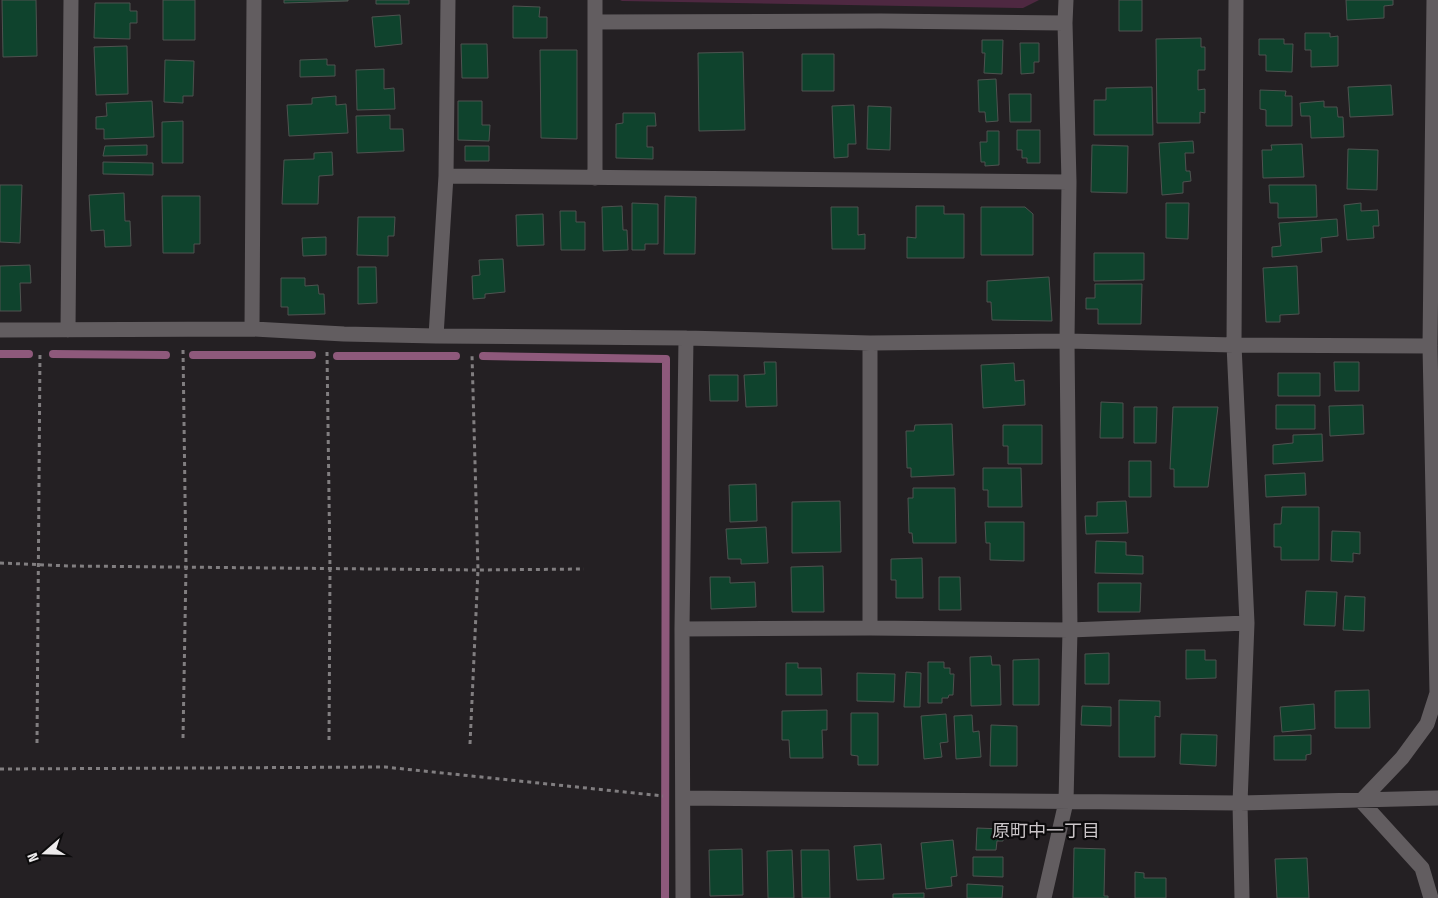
<svg xmlns="http://www.w3.org/2000/svg" width="1438" height="898" viewBox="0 0 1438 898" font-family="'Fira Sans Condensed','Noto Sans JP',sans-serif">
<style>
.green{fill:#4e2841}
.lines{fill:none;stroke-linecap:round;stroke-linejoin:round}
.stream{stroke:#8e597b;stroke-width:8}
.building{fill:#0f432d;stroke:#4e5350}
.path{stroke:#817e80;stroke-width:3;stroke-dasharray:4 4;stroke-linecap:butt}
.minor{stroke:#625d60;stroke-width:15}
.labels{text-anchor:middle;stroke-width:4.5;stroke-linejoin:round;paint-order:stroke}
.neighbourhood-label{font-size:18px;fill:#cac5c8;stroke:#0c0b0c}
</style>
<rect width="100%" height="100%" fill="#242023"/>
<!-- green -->
<path class="green" d="M620,0H1039L1023,8L622,1Z"/>
<g class="lines">
<!-- stream -->
<path class="stream" d="M0,354H29
M53,354L166,355
M193,355H312
M337,356H456
M483,356L666,359L665,898"/>
</g>
<!-- building -->
<path class="building" d="M2,0H36L37,56L3,57Z
M163,0H195V40H163Z
M284,0H348V1L284,3Z
M376,0H409V4H376Z
M1119,0H1142V31H1119Z
M1346,0H1393V5L1384,6V18L1347,20Z
M95,3H130V11H137V23H130V39L94,38Z
M513,6L540,7L539,17H547V38H513Z
M400,15L402,44L375,47L372,17Z
M1305,33H1330V37L1338,36V66L1311,67V50H1305Z
M1201,38V47H1205V70H1198V90L1205,89V113L1200,112V123H1157L1156,39Z
M1259,39H1284V44H1293L1292,72L1266,71V55H1259Z
M982,40H1003L1002,74L984,73L985,53H982Z
M1020,43H1039V62H1034V73L1021,74Z
M461,44H487L488,78H462Z
M127,46L128,94L96,95L94,47Z
M540,50H577V139L541,138Z
M743,52L745,130L699,131L698,53Z
M802,54H834V91H802Z
M327,59V65H335V76L300,77V60Z
M165,60L194,61L193,96H183V103L164,102Z
M384,69V89L394,88L395,109L357,110L356,70Z
M996,79L998,121L986,122L985,112H979L978,80Z
M1391,85L1393,115L1350,117L1348,87Z
M1152,87L1153,135H1094V100H1106V88Z
M1260,90L1286,91L1285,96H1292V126H1266V110L1260,109Z
M1009,94H1031V122H1010Z
M336,96V105L346,104L348,133L289,136L287,105L312,104V98Z
M152,101L154,137L104,139V129H96V117L107,116L106,103Z
M458,101H482V125H490L489,141L458,140Z
M1324,101V107H1337L1338,117H1343L1344,137L1311,138L1310,116H1301L1300,103Z
M854,105L856,144H848V157L834,158L832,106Z
M868,106L891,107L890,150L867,149Z
M623,113H655L656,126H647V147H653V159L616,158V124L623,123Z
M390,115V129H403L404,151L357,153L356,116Z
M183,121V163H162V122Z
M1017,130H1040V163H1027V158H1022V150H1017Z
M987,131H999V165L985,166V162H981L980,142H987Z
M1193,141L1194,153H1185L1186,171H1190L1191,181L1183,182V193L1162,195L1159,143Z
M1302,144L1304,177L1263,178L1262,150H1272L1271,145Z
M147,145V155L103,156L105,146Z
M1092,145L1128,146L1127,193L1091,192Z
M465,146H489V161H465Z
M1348,149L1378,150L1377,190L1347,189Z
M332,152L333,175L319,176L318,204H282L284,160L314,159V153Z
M103,162L153,163V175L103,174Z
M0,185H22L20,243L0,242Z
M1269,185H1316L1317,217L1278,218V203H1270Z
M124,193L125,221H130L131,246L105,247L104,230L91,231L89,195Z
M162,196H200V244H194V253H163Z
M665,196L696,197L695,254H664Z
M632,203L658,204V244H645V250H632Z
M1166,203H1189L1188,239L1166,238Z
M1361,203V211L1378,210L1379,226H1373L1374,238L1347,240L1344,205Z
M622,206L623,230H627L628,250L603,251L602,207Z
M916,206H944V214H964V258H907V237L916,238Z
M831,207H858V235L865,234V249H832Z
M981,207H1025L1033,214V255H981Z
M560,211H576V222H585V250H561Z
M543,214L544,245L517,246L516,215Z
M358,217H395L394,236H388V256L357,255Z
M1337,219L1338,236L1321,238L1322,252L1272,257V247L1281,246L1279,223Z
M326,237V255L303,256L302,238Z
M1094,253H1144V280L1094,281Z
M503,259L505,292L485,294V298L473,299L472,276L480,275L479,260Z
M30,265L31,283H20L21,311H0V266Z
M1297,266L1299,314L1280,315V322H1266L1263,268Z
M358,267H376L377,303L358,304Z
M1049,277L1052,321L992,320L991,302H987V281Z
M281,278H305V286L318,285L319,294H324L325,314L288,315V307H281Z
M1095,284H1142L1141,324H1098V309H1086V298H1095Z
M764,362H776L777,406L746,407L744,375L765,374Z
M1334,362H1359V391H1335Z
M1014,363L1015,381L1024,380L1025,405L983,408L981,365Z
M1278,373H1320V396H1278Z
M709,375H738V401H710Z
M1101,402L1123,403V438H1100Z
M1276,405H1315V429H1276Z
M1363,405L1364,434L1330,436L1329,406Z
M1134,407H1157L1156,443H1134Z
M1173,407H1218L1208,487H1174V469H1170Z
M952,424L954,475L911,477V468H907L906,431H914L915,425Z
M1003,425H1042V464H1008V446H1003Z
M1322,434L1323,461L1273,464V445L1293,443V435Z
M1129,461H1151V497H1129Z
M983,468H1021L1022,507H988V490H983Z
M1305,473L1306,495L1266,497L1265,475Z
M756,484L757,521L730,522L729,485Z
M913,488H955L956,543H913L912,533H909L908,498H913Z
M840,501L841,552L792,553V502Z
M1126,501L1128,533L1086,534L1085,516H1097V502Z
M1282,507H1319V560H1281V547H1274V524H1281Z
M985,522H1024V561L990,560V543H986Z
M766,527L768,563L741,564V559H728L726,529Z
M1332,531L1360,532V554L1353,553V562L1331,561Z
M1096,541L1126,542V555L1143,556V574L1095,573Z
M922,558L923,598H896V580H891V559Z
M823,566L824,612H792L791,567Z
M710,577H730V583L755,582L756,607L711,609Z
M939,577H960L961,610H939Z
M1098,583H1141L1140,612H1098Z
M1306,591L1337,592L1335,626L1304,625Z
M1345,596L1365,597L1364,631L1343,630Z
M1186,650H1205V660H1216V678L1186,679Z
M1109,653V684H1085V654Z
M991,656L992,665H1000L1001,705L971,706L970,657Z
M1039,659V705H1013V660Z
M928,662H944V668H950V674H954L953,695H949L948,698H942V703H928Z
M786,663H798V668H821L822,695H786Z
M906,672L921,673L920,707H904Z
M857,673L895,674L894,702L857,701Z
M1369,690L1370,728H1335V691Z
M1119,700L1160,701V717L1155,716V757H1119Z
M1314,704L1315,729L1282,732L1280,707Z
M1082,706L1111,707V726L1081,725Z
M827,710V730H822L823,758H790L789,740H782V711Z
M851,713H878V765H858V756L851,755Z
M946,714L948,742L940,743L942,757L924,759L921,716Z
M972,715L973,732L979,731L981,757L956,759L954,716Z
M991,725L1017,726V766H990Z
M1181,734L1217,735L1216,766L1180,764Z
M1311,735V754L1306,755V760H1274V736Z
M977,828L1003,829V841H997L996,850H976Z
M953,840L957,876L951,877L952,886L926,889L921,843Z
M881,844L884,879L857,880L854,846Z
M1074,848L1105,849L1104,896H1108V898H1073Z
M742,849L743,895L710,896L709,850Z
M792,850L794,898H768L767,851Z
M801,850H829L830,898H802Z
M973,857H1003V877L973,876Z
M1307,858L1309,898H1277L1275,859Z
M1135,872L1144,873V878H1166V898H1135Z
M967,884L1003,886L1002,898H967Z
M924,893V898H893V894Z"/>
<g class="lines">
<!-- path -->
<path class="path" d="M327,352L330,569L329,744
M0,563L70,566L478,570L584,569
M183,738L186,567L183,349
M37,743L40,351
M470,744L478,570L472,355
M0,769L385,767L663,796"/>
<!-- minor -->
<path class="minor" d="M595,0V178
M1236,0L1234,345L1247,623L1240,803L1242,898
M595,22L881,21L1065,23
M446,176L1069,182
M252,329L254,0
M0,330L252,329L344,334L436,336L686,338L870,343L1067,341L1234,345L1430,346
M68,330L71,0
M436,336L446,176L448,0
M870,628V343
M682,629L870,628L1070,630L1247,623
M683,798L1240,803L1438,798
M1361,801L1402,758L1427,724L1437,693L1430,346L1434,0
M1361,801L1422,868L1431,898
M683,898L682,629L686,338
M1044,898L1066,802L1070,630L1067,341L1069,182L1065,23L1066,0"/>
</g>
<g class="labels">
<!-- neighbourhood labels -->
<g class="neighbourhood-label">
<text x="1046" y="837">原町中一丁目</text>
</g>
</g>
<!-- north arrow -->
<g transform="translate(45 853) rotate(250)" stroke="#0c0b0c" stroke-width="4" paint-order="stroke">
<path d="M0-4L9 19L0 12L-9 19Z" fill="#eceaeb"/>
<text y="-8" font-size="14" font-weight="bold" text-anchor="middle" fill="#eceaeb">N</text>
</g>
</svg>
